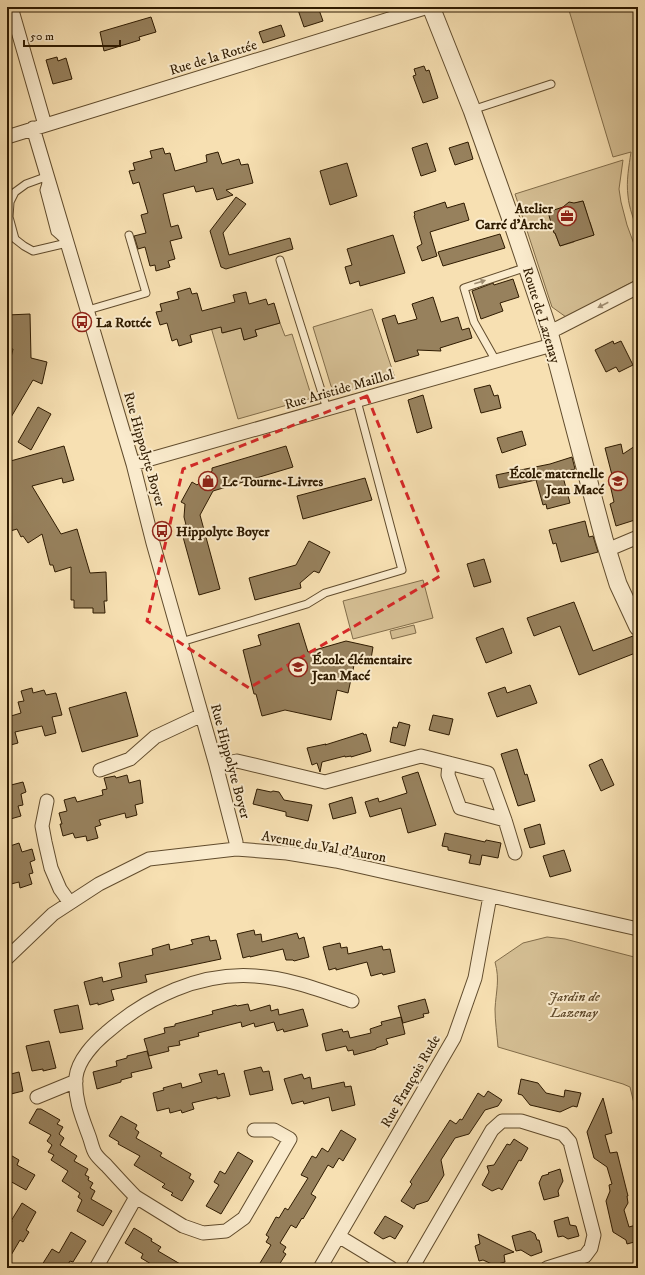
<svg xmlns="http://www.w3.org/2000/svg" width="645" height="1275" viewBox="0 0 645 1275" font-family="'IM FELL DW Pica',serif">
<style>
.green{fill:#d5bf94;stroke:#826d4a;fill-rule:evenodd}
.building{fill:#97815d;stroke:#2f1b01}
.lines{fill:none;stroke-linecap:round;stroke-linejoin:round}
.service-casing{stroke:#614c2d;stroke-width:9}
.minor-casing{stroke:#614c2d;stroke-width:15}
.tertiary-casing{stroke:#614c2d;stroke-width:19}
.service{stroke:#faebcd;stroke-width:7}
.minor{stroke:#faebcd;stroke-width:13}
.tertiary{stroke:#faebcd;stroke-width:17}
.oneway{fill:#9f8d71}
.marked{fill:none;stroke:#d62828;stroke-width:3;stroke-dasharray:8 5;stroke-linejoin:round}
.labels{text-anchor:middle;stroke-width:4;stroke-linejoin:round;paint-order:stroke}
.street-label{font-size:14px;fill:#2f1b01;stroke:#faebcd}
.poi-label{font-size:14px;font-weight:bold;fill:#2f1b01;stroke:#faebcd;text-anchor:start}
.park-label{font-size:14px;font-style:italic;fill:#614c2d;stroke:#faebcd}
</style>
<rect width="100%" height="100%" fill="#f7e0b2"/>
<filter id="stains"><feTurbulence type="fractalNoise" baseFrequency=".005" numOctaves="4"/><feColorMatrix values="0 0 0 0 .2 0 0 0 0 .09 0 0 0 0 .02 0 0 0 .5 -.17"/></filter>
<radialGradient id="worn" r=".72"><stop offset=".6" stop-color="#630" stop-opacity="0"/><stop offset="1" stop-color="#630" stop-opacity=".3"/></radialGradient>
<!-- green -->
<path class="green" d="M568,7H638V232C634,220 629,208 628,196C626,181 629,166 631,152L613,157Z
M623,160L619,189L621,202L627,225L638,255V279L566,317L552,307L515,194ZM583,201L587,214V222H590L594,235L574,240V242L560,246L555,233L554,232L553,224L572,204Z
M372,309L395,378L339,393L333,389L331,386L313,327Z
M280,323L285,336L292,334L312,398L238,419L210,324L221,327L223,333L241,328L244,340L257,336L255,330Z
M423,580L433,618L353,639L343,601Z
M414,625L416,633L392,639L390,631Z
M547,937L565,939L638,958V1120L630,1087L623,1084L498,1047C497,1034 495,1021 495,1009C496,991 500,980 495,962L523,943Z"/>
<!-- building -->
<path class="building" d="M297,7H318L323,21L304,27Z
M151,17L156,32L139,37L140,40L104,51L100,32Z
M281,25L285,36L263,43L259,32Z
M57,57L58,61L66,58L72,79L53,84L46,60Z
M424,66L426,71L429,70L438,98L423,103L413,76L416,75L414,69Z
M468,142L473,159L455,165L449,148Z
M427,143L436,171L421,176L412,148Z
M163,148L165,154L170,153L175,171L207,162L206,155L218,152L222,164L239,159L241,165L248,164L253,183L226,190L233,195L217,200L213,188L196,192L194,186L163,194L171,227L178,225L182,238L170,241L175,259L168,261L170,267L156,271L155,265L150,266L145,247L138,249L134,236L146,233L141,215L148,213L139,182L133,184L129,171L135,170L133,163L152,158L150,151Z
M347,163L357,196L330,205L320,171Z
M236,197L246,204L223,233L229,255L290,238L293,249L226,269L221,267L210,231Z
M583,201L594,235L560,246L555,233H554L548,212L563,207L569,202L574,203Z
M445,202L447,208L464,203L469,220L430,232L437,256L422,261L417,247L422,244L414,216L415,215L414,212Z
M500,234L505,248L443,266L438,252Z
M393,235L405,273L360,286L359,281L350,284L345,267L352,265L347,249Z
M513,279L519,297L500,303L503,311L481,319L472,291L493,283L494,285Z
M190,288L192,294L197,293L202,311L235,302L233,295L246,292L249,304L266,299L268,305L274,303L280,323L255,330L257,336L244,340L241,328L222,333L221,327L190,335L192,342L179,346L177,339L172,341L167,323L160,325L156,312L162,311L160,304L179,299L177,292Z
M433,297L441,322L458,317L462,330L469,328L472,338L440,348L441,351L417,350L419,355L395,362L382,319L395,315L398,324L417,319L412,304Z
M30,314L31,358L47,362L42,384L33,380L7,424V374L13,349H7V315Z
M613,341L614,344L621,341L633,365L619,372L616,367L606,372L595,350Z
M490,385L494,396L498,395L501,408L481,413L474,389Z
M423,395L432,428L417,433L408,400Z
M38,407L51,414L31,450L18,442Z
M522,431L526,445L502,453L497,438Z
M621,444L623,454L638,444V519L616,526L610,504L614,502L609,480L613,479L605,448Z
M64,446L74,480L63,483L62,478L32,486L61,534L77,529L90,573L106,572L107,601H104L105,613H93V608H74V600H71V567L55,572L53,565H50L42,534L28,543L23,536L21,537L17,529L7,532V462Z
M286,446L293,467L213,491L200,515L220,589L199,595L180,526L186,525L184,517L185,504L181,502L192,482L197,485L212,471V468Z
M572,457L575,469L562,473L570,503L547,509L546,504L543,505L536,480L499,488L496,475L550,464Z
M365,478L372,500L303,519L297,496Z
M585,521L589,537L593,536L598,552L561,562L556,543L553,544L549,530Z
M309,541L330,552L319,573L314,571L300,583L301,588L255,600L249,578L296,565Z
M484,559L491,582L474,587L467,564Z
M574,602L593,651L633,636H635L638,643V652L579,675L560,626L534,636L527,618Z
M299,623L308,652L346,641L373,647L371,659L356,656L348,693L337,690L331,720L285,710L262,716L256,694H254L243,650L261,645L258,635Z
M503,628L512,653L486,663L476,638Z
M530,685L537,703L497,717L488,693L505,687L507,693Z
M32,688L33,693L44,690L46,695L56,693L62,715L52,717L56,733L45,736L42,726L15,732L18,743L7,746V715L11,714V716L21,713L18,702L24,701L21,691Z
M126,692L138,736L82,752L69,708Z
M433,715L453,719L449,735L429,730Z
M399,722L410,725L405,746L390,742L393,727L397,728Z
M363,733L364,735L366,734L371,751L351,757V756L345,757V756L322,762L320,772L317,763L312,765L307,748L326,744L325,745Z
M517,749L525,775L527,774L535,801L518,806L501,754Z
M602,759L614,785L601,791L589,765Z
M418,772L436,825L408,833L401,808L370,817L365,802L378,798L379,802L407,793L402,777Z
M127,775L129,783L140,780L143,803L135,805L137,815L126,818L125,813L99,820L101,825L95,827L98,838L87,841L86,836L75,838L73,833L63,836L60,824H62L59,813L67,811L64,800L75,797L77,802L103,795L102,790L107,789L104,778L115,776L116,778Z
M23,782L26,792L21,794L23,805L18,806L21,816L7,820V786Z
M257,789L271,792L273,791L279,792L284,800L312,805L308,821L286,816V812L253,804Z
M352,797L356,813L333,819L329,804Z
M540,824L545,844L530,848L524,829Z
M445,833L485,842L486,840L501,843L498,858L482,855L480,865L469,863L471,855L448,850V847L442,846Z
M19,843L22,852L32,849L35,860L30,862L33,873L29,874L32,884L20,888L19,882L7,885V847Z
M564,850L571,871L550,877L543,856Z
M254,930L255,935L261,934L262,942L297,933L299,939L304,937L309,957L294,961L293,960H286L283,949L250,957V956L243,958L237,934Z
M209,936L210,941L216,940L221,959L145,975L147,982L111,990L114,1000L98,1005V1003L90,1005L84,982L102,977L103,982L122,977L119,963L153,955L152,949L169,944L170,950L193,944L191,940Z
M340,943L341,948L347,947L348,954L382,946L383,950L390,949L395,972L383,975L382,973L371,976L367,962L336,970V968L329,970L323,947Z
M425,999L429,1013L423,1014L424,1017L403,1023L398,1006Z
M248,1004L250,1011L270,1005L271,1011L278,1009L279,1015L303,1009L308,1026L284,1032L283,1029L277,1031L274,1022L255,1027L254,1023L242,1027L241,1022L198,1033L199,1036L179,1041L180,1045L168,1047L169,1051L149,1056L144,1039L165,1033L164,1028L175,1026V1024L213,1014L212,1011L236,1005L237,1006Z
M78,1005L83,1029L60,1033L54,1010Z
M401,1017L405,1034L386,1039L388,1044L376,1048V1049L354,1055L353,1050L348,1051L346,1046L326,1051L322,1034L342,1029L343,1032L348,1031L350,1038L371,1033L370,1029L382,1025L381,1022Z
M49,1041L56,1068L43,1071V1069L32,1071L26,1046Z
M147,1051L152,1068L131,1073L132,1077L121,1080V1082L97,1089L93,1072L117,1066L116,1061L127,1058V1056Z
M261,1067L263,1072L269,1071L273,1090L250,1095L244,1071Z
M217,1070L218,1075L224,1073L230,1096L217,1099V1097L192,1103L194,1109L182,1113L181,1110L170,1113L169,1108L157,1111L153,1093L164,1090L163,1088L181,1083L182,1088L202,1082L199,1074Z
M19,1072L23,1091L7,1095V1075Z
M302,1074L304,1079L310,1077L312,1089L344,1082L345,1087L351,1086L355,1105L332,1111L329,1097L304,1104L303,1101L292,1104L284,1079Z
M521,1079L538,1083L546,1093L564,1097L565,1090L581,1093L577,1107L573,1106L560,1112L530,1105L522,1095L518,1094Z
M488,1091L502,1100L498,1106L485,1110L469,1134L455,1138L441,1160L444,1175L428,1201L416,1205L414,1209L401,1201L412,1184L410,1182L450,1120L456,1124L460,1119L462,1120L478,1093L484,1097Z
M603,1098L612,1133L605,1135L610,1153L617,1152L628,1196H627L628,1203L624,1210L629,1227L636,1225L638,1231V1241L627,1244L626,1240L613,1232L606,1201L610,1191L609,1185L612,1184L607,1167L594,1158L587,1132Z
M37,1109H41L60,1120L57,1124L63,1127L59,1134L64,1138L60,1145L77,1156L74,1161L88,1169L85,1175L89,1177L88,1180L93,1183L90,1188L95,1191L91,1199L112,1211L103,1226L77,1211L82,1200L78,1197L80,1193L62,1181L68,1171L51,1160L54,1155L48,1152L52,1145L47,1141L51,1135L29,1123Z
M121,1116L137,1125L135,1129L139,1132L136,1138L162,1153L160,1156L191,1174L189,1178L194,1181L182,1201L171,1195L173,1193L162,1187L165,1184L134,1165L140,1156L118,1144L119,1142L109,1136Z
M341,1130L356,1139L343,1161L339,1158L333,1168L328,1165L311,1194L316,1197L303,1219L302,1218L296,1228L291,1225L280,1243L286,1247L283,1252L286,1254L277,1268H257L271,1245L266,1242L269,1237L266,1235L276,1217L279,1218L285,1208L288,1210L308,1178L301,1175L312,1156L316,1158L322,1148L328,1152Z
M514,1139L528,1148L521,1161L519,1160L502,1190L499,1188L492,1191L482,1185L489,1172L487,1166L494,1165L507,1144L510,1145Z
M238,1152L253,1161L221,1214L206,1206L219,1185L214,1182L220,1171L225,1174Z
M7,1153L19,1160L17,1165L35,1175L26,1190L8,1180L7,1181Z
M560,1169L563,1181L558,1191L559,1196L544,1200L539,1183L542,1176L549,1174L548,1173Z
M22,1203L36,1212L26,1230L29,1232L23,1242L20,1240L7,1262V1231L12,1221H11Z
M385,1216L403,1226L395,1239L390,1236L383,1239L374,1233Z
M568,1217L570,1225L576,1226L579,1236L568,1239L563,1236L558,1237L554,1221Z
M134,1228L152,1239L151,1241L161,1247L158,1251L187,1268H149L151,1264L141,1258L143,1254L125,1243Z
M530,1231L535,1234L537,1240H539L542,1252L531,1256L521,1250L516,1251L512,1236Z
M71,1232L86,1241L73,1262L70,1261L66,1268H40L52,1249L59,1253Z
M478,1234L514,1252L504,1255L505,1262L494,1265L483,1260L479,1261L475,1246L480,1244Z"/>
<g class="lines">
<!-- service casing -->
<g class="service-casing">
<path id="service" d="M472,110L551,84
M48,176L26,184L15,192L10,202L9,217L15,239L24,246L33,251L67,243
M47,180L44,190L55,232L64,240
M280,260L327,409
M88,310L146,293L129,235
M496,361L474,322L464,288L527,267
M181,642L307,604L325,593L402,570L357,401"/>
</g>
<!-- minor casing -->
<g class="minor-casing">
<path id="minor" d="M11,7L45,125
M33,128L133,464L153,543L216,765L236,842V849
M7,137L428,7
M549,332L558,328L638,287
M133,464L552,345
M607,550L638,537
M449,763L448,775L460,808L505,820
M216,765L237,761L325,782L421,756L488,773L505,820L515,853
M100,770L130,759L155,737L202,715
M47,801L42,826L45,842L51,868L60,889L70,903
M7,958L53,914L99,884L149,859L236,849L287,853L336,861L638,929
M37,1097L76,1081
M136,1197L183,1226L203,1233L226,1231L244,1218L290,1139L274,1130H254
M340,1237L391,1268
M96,1268L136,1197C126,1187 117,1177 107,1166C103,1162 98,1158 95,1153C92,1148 91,1141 89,1136C82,1117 74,1098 76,1077C78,1060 94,1043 106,1033C147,997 200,972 255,976C289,978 320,990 352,1001
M320,1268L454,1038L475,978L490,896
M412,1268L492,1130L502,1121H521L563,1134L570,1142L594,1235L591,1248L585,1256L547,1268"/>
</g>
<!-- tertiary casing -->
<g class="tertiary-casing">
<path id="tertiary" d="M431,7L472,110L513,225L549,332L559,369L604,539L618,584L638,627"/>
</g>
<!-- service -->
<use href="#service" class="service"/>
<!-- minor -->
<use href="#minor" class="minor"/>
<!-- tertiary -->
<use href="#tertiary" class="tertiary"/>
</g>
<!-- one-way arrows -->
<defs><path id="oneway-solid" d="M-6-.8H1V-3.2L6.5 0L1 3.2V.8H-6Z"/></defs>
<g class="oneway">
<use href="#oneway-solid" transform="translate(480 282) rotate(-18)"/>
<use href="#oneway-solid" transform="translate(603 305) rotate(153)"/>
</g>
<!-- marked area -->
<path class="marked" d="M367,396L440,576L249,688L147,621L183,469Z"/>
<!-- icons -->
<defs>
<g id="office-ring" transform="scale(1)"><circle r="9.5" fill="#faebcd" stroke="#8f2418" stroke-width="1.5"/><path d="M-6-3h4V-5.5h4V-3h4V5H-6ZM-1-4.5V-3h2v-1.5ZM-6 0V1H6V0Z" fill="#8f2418"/></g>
<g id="bus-ring" transform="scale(1)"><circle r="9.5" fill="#faebcd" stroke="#8f2418" stroke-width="1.5"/><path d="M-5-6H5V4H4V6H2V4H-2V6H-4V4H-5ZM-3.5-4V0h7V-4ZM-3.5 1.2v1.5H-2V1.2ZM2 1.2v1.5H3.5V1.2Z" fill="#8f2418"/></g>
<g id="shop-ring" transform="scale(1)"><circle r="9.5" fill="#faebcd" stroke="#8f2418" stroke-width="1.5"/><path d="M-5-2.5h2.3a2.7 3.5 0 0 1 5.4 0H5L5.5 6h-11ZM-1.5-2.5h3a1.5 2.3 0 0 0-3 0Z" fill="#8f2418"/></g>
<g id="school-ring" transform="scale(1)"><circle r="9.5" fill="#faebcd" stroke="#8f2418" stroke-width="1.5"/><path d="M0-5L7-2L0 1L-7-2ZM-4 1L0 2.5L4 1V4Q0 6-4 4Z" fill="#8f2418"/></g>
</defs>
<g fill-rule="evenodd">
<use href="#office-ring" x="567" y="216"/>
<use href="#bus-ring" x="82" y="322"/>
<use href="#shop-ring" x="208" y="481"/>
<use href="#school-ring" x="618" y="481"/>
<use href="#bus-ring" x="162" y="531"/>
<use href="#school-ring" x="298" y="667"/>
</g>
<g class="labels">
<!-- street labels -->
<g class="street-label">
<text transform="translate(213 57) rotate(-17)" y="5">Rue de la Rottée</text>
<text transform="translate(542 315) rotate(73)" y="5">Route de Lazenay</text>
<text transform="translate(339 389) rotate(-16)" y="5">Rue Aristide Maillol</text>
<text transform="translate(145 449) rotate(74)" y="5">Rue Hippolyte Boyer</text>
<text transform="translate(231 761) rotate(75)" y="5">Rue Hippolyte Boyer</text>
<text transform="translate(324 846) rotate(10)" y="5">Avenue du Val d'Auron</text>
<text transform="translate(410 1081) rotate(-60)" y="5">Rue François Rude</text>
</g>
<!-- poi labels -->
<g class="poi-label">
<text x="553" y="213" text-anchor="end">Atelier<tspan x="553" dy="16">Carré d'Arche</tspan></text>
<text x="96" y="327">La Rottée</text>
<text x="604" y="478" text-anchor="end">École maternelle<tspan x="604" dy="16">Jean Macé</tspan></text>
<text x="222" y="486">Le Tourne-Livres</text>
<text x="176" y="536">Hippolyte Boyer</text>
<text x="312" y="664">École élémentaire<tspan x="312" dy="16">Jean Macé</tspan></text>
</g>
<!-- park labels -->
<g class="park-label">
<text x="574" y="1001">Jardin de<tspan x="574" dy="16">Lazenay</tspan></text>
</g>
</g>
<!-- margin -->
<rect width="645" height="1275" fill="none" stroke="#f7e0b2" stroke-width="24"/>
<rect x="8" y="8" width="629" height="1259" fill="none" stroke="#2f1b01" stroke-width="2"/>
<rect x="12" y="12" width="621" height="1251" fill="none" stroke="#2f1b01"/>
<!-- scale -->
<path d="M24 40v6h96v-6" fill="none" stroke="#2f1b01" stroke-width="2"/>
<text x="30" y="40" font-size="12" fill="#2f1b01" stroke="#faebcd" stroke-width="3" paint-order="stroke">50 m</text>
<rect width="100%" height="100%" filter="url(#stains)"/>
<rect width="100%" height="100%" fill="url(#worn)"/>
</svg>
